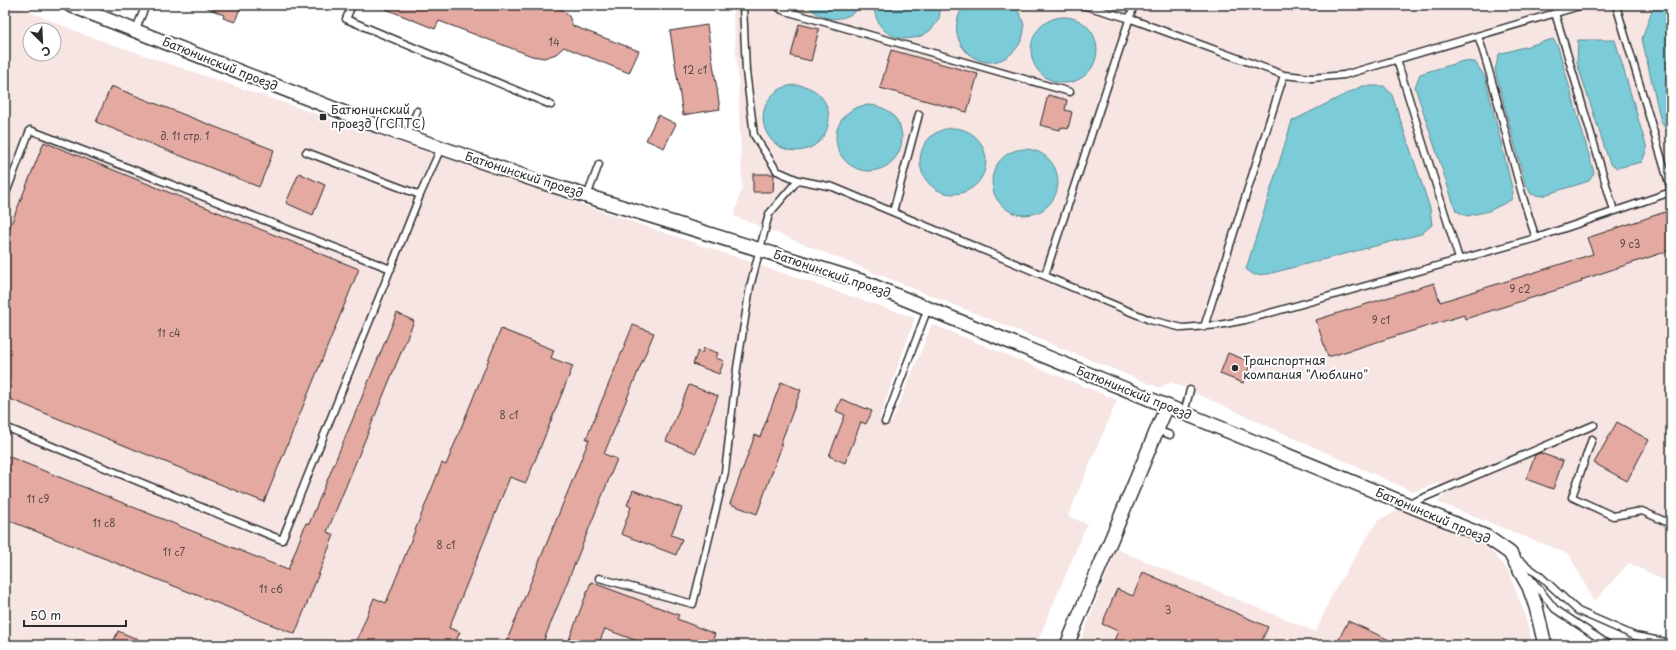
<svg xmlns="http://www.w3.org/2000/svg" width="1676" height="650" viewBox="0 0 1676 650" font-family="'Playpen Sans',sans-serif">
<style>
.built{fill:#f7e5e3;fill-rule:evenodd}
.water{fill:#7ccbd8;stroke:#5c8b93}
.building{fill:#e4a9a1;stroke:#2b2b2b}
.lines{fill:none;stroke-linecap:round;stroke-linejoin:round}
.lane-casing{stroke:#2b2b2b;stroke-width:9}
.street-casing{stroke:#2b2b2b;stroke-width:16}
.lane{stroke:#fff;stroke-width:6}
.street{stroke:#fff;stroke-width:13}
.poi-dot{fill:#2b2b2b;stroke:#fff;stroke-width:1.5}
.labels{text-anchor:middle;stroke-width:4;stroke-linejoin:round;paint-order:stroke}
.number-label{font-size:10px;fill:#594a48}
.street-label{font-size:12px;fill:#2b2b2b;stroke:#fff}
.poi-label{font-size:12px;fill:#2b2b2b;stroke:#fff;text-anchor:start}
</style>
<rect width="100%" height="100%" fill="#fff"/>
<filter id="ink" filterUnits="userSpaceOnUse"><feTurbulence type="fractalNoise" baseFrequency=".025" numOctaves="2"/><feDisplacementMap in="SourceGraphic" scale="8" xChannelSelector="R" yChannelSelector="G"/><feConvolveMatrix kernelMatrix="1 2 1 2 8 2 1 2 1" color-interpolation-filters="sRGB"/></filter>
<g filter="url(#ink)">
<!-- built -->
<path class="built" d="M5,5H14L85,35L915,318L879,420L891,423L932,324L1117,400L1068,516L1087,524L1036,645H5ZM30,30H54V54H30Z
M732,5H1671V584L1629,563L1594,602L1569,554L1437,502L1444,496L1438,483L1413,492L1171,382L1160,388L734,216L742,187L738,77Z
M1404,508L1484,543L1508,570L1524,612L1533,645H1079L1116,549L1316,632L1332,594L1378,520Z"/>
<!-- water -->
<path class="water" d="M808,5H861C849,23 820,23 808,5Z
M873,5H941V6C940,10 940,14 939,18C930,40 901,45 884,30C877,24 875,14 873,5Z
M966,5H1014C1019,12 1023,18 1024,27C1025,45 1007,63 988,62C966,60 950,37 959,15C960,12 963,8 966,5Z
M1671,5V137L1661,122L1642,39L1652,10Z
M1031 50a33 33 0 1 1 66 0a33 33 0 1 1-66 0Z
M1553,39L1558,47L1594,173L1589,181L1541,196L1531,194L1525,183L1495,70L1499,54Z
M1578,40H1615L1647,149L1642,162L1617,168L1610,164L1577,63Z
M1463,61L1475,62L1485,77L1513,192L1511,200L1489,211L1467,216L1456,211L1415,87L1420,74Z
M763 118a33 33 0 1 1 66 0a33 33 0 1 1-66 0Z
M1362,86H1384L1392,95L1430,208L1432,225L1421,234L1268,274L1254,275L1246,269L1292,121Z
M836 138a33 33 0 1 1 66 0a33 33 0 1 1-66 0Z
M920 161a33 33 0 1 1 66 0a33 33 0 1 1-66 0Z
M992 182a33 33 0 1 1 66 0a33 33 0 1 1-66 0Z"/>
<!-- building -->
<path class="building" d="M201,5H241L235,22L223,18L224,15Z
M376,5H551L561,9L569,16L573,26L639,51L629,73L564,47L556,54L544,58L532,56L439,21L435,29Z
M799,24L819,29L811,61L791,56Z
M707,25L720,109L683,115L670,31Z
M891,50L978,74L967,112L880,88Z
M111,86L274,150L259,187L96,122Z
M1048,95L1067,100L1065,110L1072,112L1068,129L1061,127L1060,130L1040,125Z
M658,115L676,124L664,148L646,140Z
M44,142L359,269L264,502L5,397V239Z
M299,173L325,185L313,215L286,203Z
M753,174H774L773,192H753Z
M1671,210V250L1581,280L1582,282L1465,319L1464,315L1328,357L1316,320L1434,283L1440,302L1593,254L1587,238Z
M397,313L414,321L327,532L334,535L295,634L5,519V455L288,570L306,523L309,524Z
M633,325L654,333L604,454L617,459L542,645H505L589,440L586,439Z
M501,329L554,350L551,358L573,366L526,483L510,477L449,628L460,632L454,645H355L374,598L386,603L442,463L446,465Z
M704,348L718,353L716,358L724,361L719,374L693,364L698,351L702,353Z
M1228,353L1251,362L1243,383L1220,374Z
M781,382L801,390L780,445H782L757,514L730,504L755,435L760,437Z
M689,385L718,396L696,453L666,441Z
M841,399L872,411L866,424L861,422L845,463L829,456L845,415L836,411Z
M1617,422L1649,440L1627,481L1594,463Z
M1540,453L1563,461L1553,489L1526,479L1535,455Z
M633,490L682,508L671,535L682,539L676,555L621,534L631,507L627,505Z
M1143,572L1268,627L1260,645H1112L1118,631L1102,624L1117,589L1133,596Z
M591,582L679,615L677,619L715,634L711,645H648L605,629L598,645H567Z
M1348,621L1370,631L1400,645H1353L1339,639Z
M118,631L151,645H112Z"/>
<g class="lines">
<!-- lane casing -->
<g class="lane-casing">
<path id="lane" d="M352,5L346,19L551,105
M743,5L746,71L754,135L777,171L798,180L833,187L1150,320L1183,328L1219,325L1245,320L1536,238L1671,192
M776,5L782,10L1070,92
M1082,5L1131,19L1284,75L1312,78L1344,75L1583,5
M1616,5L1671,190
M1555,13L1614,211
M135,31L146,5
M1478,36C1501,102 1512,171 1536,238
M1397,60L1459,259
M407,136L417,111
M306,152L420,195L441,148
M5,196L30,130L391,269
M587,196L599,164
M893,212L919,114
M1045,275L1134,5
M1204,327L1284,75
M1184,413L1190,390
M885,422L928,308
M5,427L282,540L420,195
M1157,430L1170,435
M1592,439L1572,497L1613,516L1642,511L1671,524
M1409,504L1594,425
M1516,558L1539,575L1578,611L1635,636L1671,643
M599,578L693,604L725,472L737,368L750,287L769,214L798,180
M1530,578L1555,609L1609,645"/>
</g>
<!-- street casing -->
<g class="street-casing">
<path id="street" d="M70,5L378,126L538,181L861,281L1487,537L1510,553L1529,587L1536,607L1545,645
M1067,645L1167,406"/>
</g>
<!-- lane -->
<use href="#lane" class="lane"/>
<!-- street -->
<use href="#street" class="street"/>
</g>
</g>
<!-- markers -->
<g class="poi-dot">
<rect x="319" y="113" width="8" height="8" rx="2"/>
<circle cx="1235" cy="368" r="4"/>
</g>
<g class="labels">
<!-- number labels -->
<g class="number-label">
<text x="554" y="46">14</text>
<text x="695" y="74">12 с1</text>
<text x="185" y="140">д. 11 стр. 1</text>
<text x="1630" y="248">9 с3</text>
<text x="1520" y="293">9 с2</text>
<text x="1381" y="324">9 с1</text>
<text x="169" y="337">11 с4</text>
<text x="509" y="419">8 с1</text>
<text x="38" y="503">11 с9</text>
<text x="104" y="527">11 с8</text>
<text x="446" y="549">8 с1</text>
<text x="174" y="556">11 с7</text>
<text x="271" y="593">11 с6</text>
<text x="1168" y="614">3</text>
</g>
<!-- street labels -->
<g class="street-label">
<text transform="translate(220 64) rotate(22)" y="4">Батюнинский проезд</text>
<text transform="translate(524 175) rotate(18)" y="4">Батюнинский проезд</text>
<text transform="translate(832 274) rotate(19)" y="4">Батюнинский проезд</text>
<text transform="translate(1134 393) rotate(22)" y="4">Батюнинский проезд</text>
<text transform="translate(1433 516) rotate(23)" y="4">Батюнинский проезд</text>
</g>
<!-- poi labels -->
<g class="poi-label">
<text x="331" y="114">Батюнинский<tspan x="331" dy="14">проезд (ГСПТС)</tspan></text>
<text x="1243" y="365">Транспортная<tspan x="1243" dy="14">компания "Люблино"</tspan></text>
</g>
</g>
<!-- margin -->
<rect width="1676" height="650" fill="none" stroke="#fff" stroke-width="20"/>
<rect x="10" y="10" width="1656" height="630" fill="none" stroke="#2b2b2b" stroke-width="1.5" filter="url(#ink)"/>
<!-- north arrow -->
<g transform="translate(42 42) rotate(156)"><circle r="19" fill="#ffffff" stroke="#aaaaaa"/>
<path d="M0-3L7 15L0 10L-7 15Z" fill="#2b2b2b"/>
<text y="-6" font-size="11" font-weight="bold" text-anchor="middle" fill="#2b2b2b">С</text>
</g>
<!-- scale -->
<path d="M24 620v6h102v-6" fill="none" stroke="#2b2b2b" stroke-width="2"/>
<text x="30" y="620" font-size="12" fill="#2b2b2b" stroke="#ffffff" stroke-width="3" paint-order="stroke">50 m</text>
</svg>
